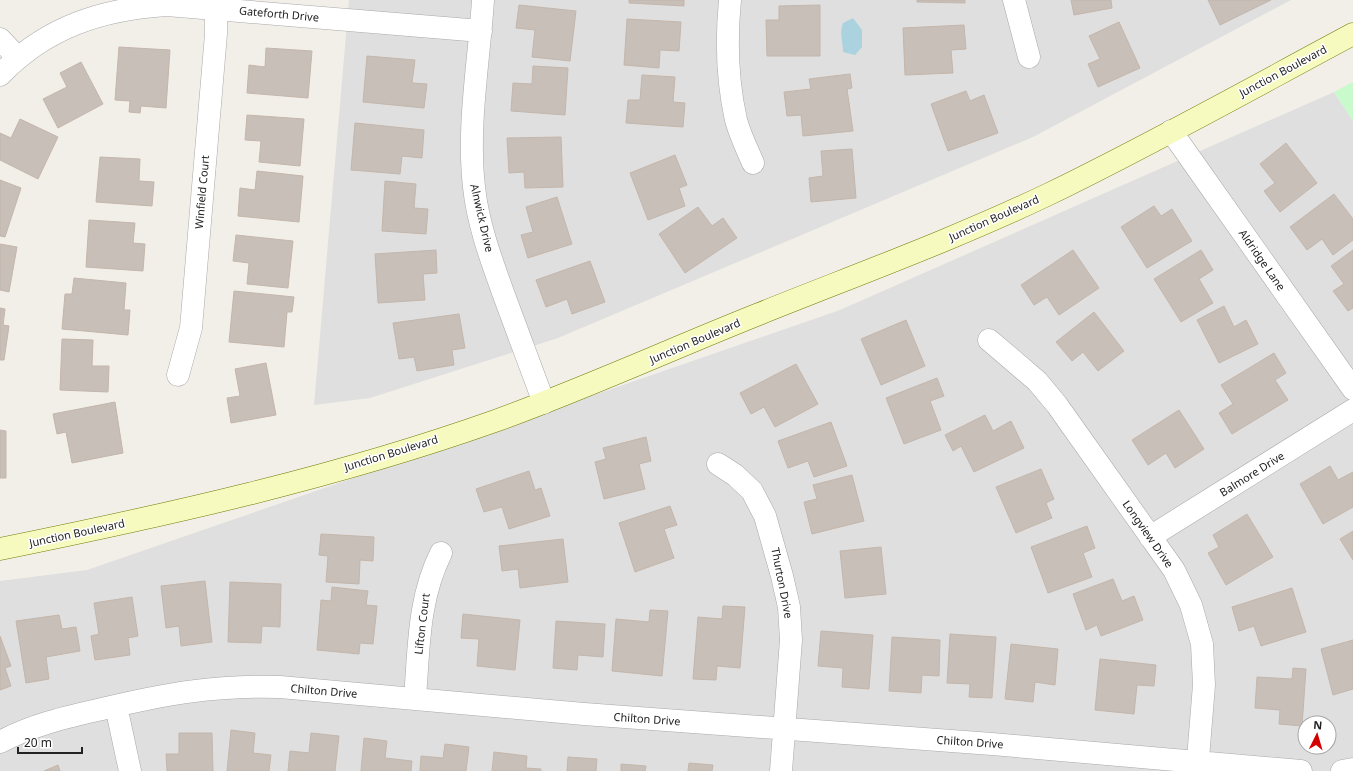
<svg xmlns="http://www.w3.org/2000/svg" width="1353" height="771" viewBox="0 0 1353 771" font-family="'Noto Sans',sans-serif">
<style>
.residential{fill:#e0dfdf;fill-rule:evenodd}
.park{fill:#c8facc}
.water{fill:#aad3df}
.building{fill:#c7bfb8;stroke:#c4b6ab}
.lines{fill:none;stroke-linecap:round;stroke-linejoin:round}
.street-casing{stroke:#a9a9a9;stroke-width:23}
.secondary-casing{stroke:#707d05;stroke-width:23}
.street{stroke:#fff;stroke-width:22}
.secondary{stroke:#f7fabf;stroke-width:22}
.labels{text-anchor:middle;stroke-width:3;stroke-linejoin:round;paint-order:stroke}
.street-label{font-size:11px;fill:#222;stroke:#fff}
</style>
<rect width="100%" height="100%" fill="#f2efe9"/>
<!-- residential -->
<path class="residential" d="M349,0H1291L1033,137L558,338L370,398L314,405Z
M1334,92L1353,121V771H0V581L87,570L840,310ZM1305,723H1329V747H1305Z"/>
<!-- park -->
<path class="park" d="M1353,82V121L1334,92Z"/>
<!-- water -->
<path class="water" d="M853,18L862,30V47L855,55L843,52C843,41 839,33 843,23Z"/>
<!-- building -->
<path class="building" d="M629,0H684V6L629,3Z
M917,0H965V3L917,2Z
M1071,0H1111L1112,8L1074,15Z
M1208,0H1271L1220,25Z
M519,5L576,11L570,61L532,57L535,30L516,28Z
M820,5V56H767L766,20H779V6Z
M627,19L681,22L679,51L660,50L659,68L624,65Z
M1119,22L1140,68L1098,87L1088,64L1100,59L1089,36Z
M964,25L966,49L951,50L953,73L905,75L903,28Z
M119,47L170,50L166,108L141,106L140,113L129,112L130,101L115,100Z
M266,48L312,51L308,98L247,93L249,65L265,67Z
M367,56L415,60L412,83L427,84L424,108L363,102Z
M81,62L103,104L58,128L43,99L67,87L60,73Z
M533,66L568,68L565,115L511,111L513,83L532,84Z
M850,74L852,88L847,89L853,131L803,136L801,115L787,116L784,92L811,89L809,79Z
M642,75L675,77L673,102L685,103L683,127L626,123L628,100H640Z
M966,91L970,101L984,95L998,133L948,151L931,104Z
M247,115L304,119L300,166L259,162L261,141L245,140Z
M20,119L58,137L38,179L0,160V133L11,138Z
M355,123L424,130L422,158L402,156L400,174L351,170Z
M561,137L563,187L525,188L524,172L509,173L507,138Z
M1286,143L1317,183L1280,212L1264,191L1275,183L1260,164Z
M852,149L856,198L811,202L809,178L823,176L821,151Z
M675,155L687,185L679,188L685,206L648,220L630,173Z
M100,157L140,159L139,181L154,182L152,206L96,202Z
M257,171L303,176L299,222L238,216L240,188L255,190Z
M0,180L21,188L5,237L0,236Z
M385,181L416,184L414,208L428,209L426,234L382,231Z
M1334,194L1353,219V240L1333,255L1322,239L1307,250L1290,227Z
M557,197L572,244L528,258L521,235L533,232L526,207Z
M1154,206L1161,216L1172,209L1192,241L1147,268L1121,227Z
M698,207L712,226L723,218L737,238L685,273L659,234Z
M89,220L135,223L133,243L145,244L143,271L86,267Z
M236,235L293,241L288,288L247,284L249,263L233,261Z
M0,244L17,247L9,292L0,290Z
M436,250L437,273L423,274L425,300L378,303L375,254Z
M1073,250L1099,288L1059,315L1047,297L1034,305L1021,285Z
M1201,250L1213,270L1199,279L1213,303L1181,322L1154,279Z
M1353,250V308L1348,311L1333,291L1344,284L1331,266Z
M590,261L605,302L572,314L567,299L546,307L536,280Z
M74,278L126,283L124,310H130L128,335L62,329L65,294H72Z
M234,291L294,297L292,312H287L284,347L229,342Z
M1224,306L1234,327L1246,320L1258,344L1219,363L1197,320Z
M0,308L5,309L3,325L9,326L4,360H0Z
M1094,312L1124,351L1098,371L1083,352L1072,361L1056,342Z
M459,314L465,348L452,350L454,365L417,371L414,357L399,359L393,323Z
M906,320L925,366L881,385L861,339Z
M62,339L93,340L92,366H109L108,392L60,390Z
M1274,353L1286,373L1275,380L1288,400L1232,434L1219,413L1233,404L1221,385Z
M266,363L276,415L231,423L227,398L240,396L235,369Z
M796,364L818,404L775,427L764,407L751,414L740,393Z
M937,378L944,396L930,401L941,430L904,444L886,398Z
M115,402L123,453L72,463L66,432L57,434L53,414Z
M1179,410L1204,449L1175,468L1166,453L1148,465L1132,440Z
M985,415L993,431L1011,421L1024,448L974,472L961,446L953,451L945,435Z
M831,422L847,466L814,477L808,461L788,468L778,441Z
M0,430L6,431V478H0Z
M646,437L651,461L639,464L645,489L604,499L595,462L606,459L603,448Z
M1330,466L1338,480L1353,472V507L1323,524L1300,484Z
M1041,469L1054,499L1046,503L1052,518L1016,533L996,487Z
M529,471L535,490L541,488L550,516L509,529L502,507L484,512L476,489Z
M852,475L864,521L812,534L804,502L817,499L813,485Z
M670,506L677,525L664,529L674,558L635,572L619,523Z
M1247,514L1273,557L1226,585L1208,553L1219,547L1213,535Z
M1087,526L1095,548L1083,553L1092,577L1048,593L1031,547Z
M1353,531V560L1340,539Z
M321,534L374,537L373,561L360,560L359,584L326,582L328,556L319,555Z
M563,539L568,582L520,588L518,569L502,571L499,546Z
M881,547L886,594L845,598L840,551Z
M1113,579L1122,601L1134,596L1143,620L1101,636L1097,625L1086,630L1073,594Z
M205,581L212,642L181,646L179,626L166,628L161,586Z
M230,582L281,584L280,627L262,626L261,643L228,642Z
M332,587L368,591L366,605L377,606L373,644L360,643L359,654L317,650L321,600L331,601Z
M1292,588L1306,632L1261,646L1254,626L1239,631L1232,607Z
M132,597L138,636L128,638L130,655L95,660L91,636L99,634L94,603Z
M723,606L745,607L740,668L717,666L716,680L693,679L698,617L722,619Z
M650,610L668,611L662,676L612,671L616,619L649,622Z
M463,614L520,620L515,670L477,666L479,639L461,638Z
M59,615L62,629L76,627L80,651L46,657L49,679L26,683L16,621Z
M556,621L605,624L603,657L578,655L577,670L553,668Z
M821,631L873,635L869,689L842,687L843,668L818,666Z
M950,634L996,637L992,698L969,697L970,684L947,683Z
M0,636L11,666L5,668L11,686L0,690Z
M892,637L940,640L939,676L922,675L921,693L889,691Z
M1353,640V689L1333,695L1321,649Z
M1011,644L1058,649L1055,685L1035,682L1033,702L1005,699Z
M1100,659L1156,665L1154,686L1137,685L1134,714L1095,710Z
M1293,668L1306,669L1302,726L1279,724L1280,710L1255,708L1257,677L1292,679Z
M231,730L255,733L253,753L271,755L269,771H227Z
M179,733H212L213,771H167L166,754H179Z
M311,733L339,736L335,771H288L290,751L309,753Z
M364,738L387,741L385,758L412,761L411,771H361Z
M445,744L469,747L466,771H420L421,756L443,758Z
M494,752L527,756L526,768L541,769V771H492Z
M568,757L597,759L596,771H567Z
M689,763L713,765L712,771H688Z
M621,764L646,766L645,771H621Z
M58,765L60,771H44Z"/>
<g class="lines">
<!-- street casing -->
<g class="street-casing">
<path id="street" d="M483,0C479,62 467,125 474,187C478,225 492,262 505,298C518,333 531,368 544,403
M730,0C726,41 727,80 736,120C740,135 747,149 753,163
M1014,0L1029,57
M0,39L17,57
M0,75C46,27 102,9 167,5L481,31
M1171,131L1353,389
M989,340L1037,381L1057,405L1174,570L1191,605L1202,644L1204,685L1197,771
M178,375L191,328L216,34V8
M718,464L735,475L752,491L765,516L782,576L789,607L791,640L781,771
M1150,537L1353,410
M415,698C419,648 418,599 441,553
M116,706L130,771
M0,742C32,725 66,717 102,709C165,694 214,685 280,687L584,714L992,744L1301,771
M1342,771L1353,769"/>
</g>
<!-- secondary casing -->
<g class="secondary-casing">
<path id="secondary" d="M0,549C167,515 334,478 495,421C584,389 671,349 759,314C856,275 955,239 1049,194C1152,144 1252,88 1353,34"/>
</g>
<!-- street -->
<use href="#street" class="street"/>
<!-- secondary -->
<use href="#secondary" class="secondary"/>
</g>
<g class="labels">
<!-- street labels -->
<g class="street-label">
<text transform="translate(279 14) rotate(5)" y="4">Gateforth Drive</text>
<text transform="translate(1283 71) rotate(-28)" y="4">Junction Boulevard</text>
<text transform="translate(202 192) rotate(-85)" y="4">Winfield Court</text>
<text transform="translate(482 218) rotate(77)" y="4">Alnwick Drive</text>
<text transform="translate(994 218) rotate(-24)" y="4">Junction Boulevard</text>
<text transform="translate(1262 260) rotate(55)" y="4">Aldridge Lane</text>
<text transform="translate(695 341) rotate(-23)" y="4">Junction Boulevard</text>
<text transform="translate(391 453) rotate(-17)" y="4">Junction Boulevard</text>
<text transform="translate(1252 474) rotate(-32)" y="4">Balmore Drive</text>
<text transform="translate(77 533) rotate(-12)" y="4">Junction Boulevard</text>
<text transform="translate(1148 534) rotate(55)" y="4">Longview Drive</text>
<text transform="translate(782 583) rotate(79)" y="4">Thurton Drive</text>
<text transform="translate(422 624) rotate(-83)" y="4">Lifton Court</text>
<text transform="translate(324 691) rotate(5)" y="4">Chilton Drive</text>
<text transform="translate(647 719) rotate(4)" y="4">Chilton Drive</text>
<text transform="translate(970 742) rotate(4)" y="4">Chilton Drive</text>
</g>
</g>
<!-- north arrow -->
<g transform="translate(1317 735) rotate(5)"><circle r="19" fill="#ffffff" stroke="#a7a7a7"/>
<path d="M0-3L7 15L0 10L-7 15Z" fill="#d40000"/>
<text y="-6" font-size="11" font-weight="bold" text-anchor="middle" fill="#222222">N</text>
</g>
<!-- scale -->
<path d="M18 747v6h64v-6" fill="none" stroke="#222222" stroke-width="2"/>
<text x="24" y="747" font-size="12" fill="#222222" stroke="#ffffff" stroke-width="3" paint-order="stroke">20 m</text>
</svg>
